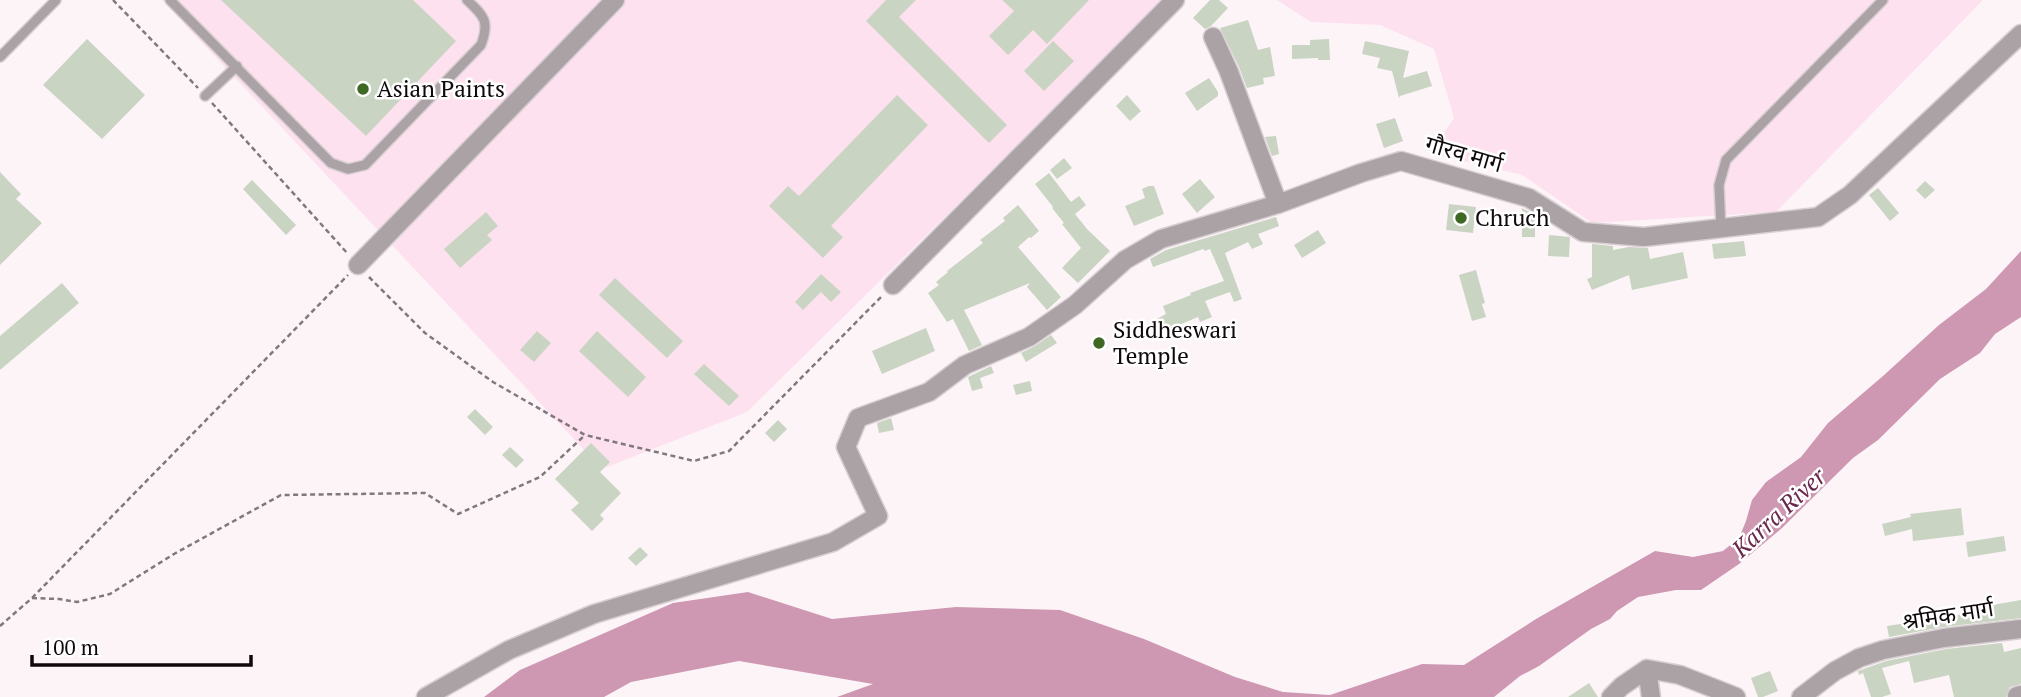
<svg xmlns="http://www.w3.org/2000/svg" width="2021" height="697" viewBox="0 0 2021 697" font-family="'PT Serif','Noto Sans Devanagari',serif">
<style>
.built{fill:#fee1ef}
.water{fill:#ce97b2}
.building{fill:#c9d4c3}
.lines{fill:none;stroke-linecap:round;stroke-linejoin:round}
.service-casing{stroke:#d7ced2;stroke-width:12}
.minor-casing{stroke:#d7ced2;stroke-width:21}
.path{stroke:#80787c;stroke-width:2.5;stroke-dasharray:5 3.5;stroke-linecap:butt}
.service{stroke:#aba2a6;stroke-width:9}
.minor{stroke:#aba2a6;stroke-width:18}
.poi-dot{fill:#3f6824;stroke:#fff;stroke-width:2.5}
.labels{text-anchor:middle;stroke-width:5;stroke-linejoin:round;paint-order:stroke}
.poi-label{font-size:23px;fill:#10090c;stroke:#fff;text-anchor:start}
.street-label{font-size:23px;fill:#10090c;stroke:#fff}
.water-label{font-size:24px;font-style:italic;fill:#6a284d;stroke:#fff}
</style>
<rect width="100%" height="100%" fill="#fdf4f8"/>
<!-- built -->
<path class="built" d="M162,0H1165L747,412L602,469Z
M1277,0H1983L1776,212L1592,223L1522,175L1430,153L1454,118L1434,49L1380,25L1311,22Z"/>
<!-- water -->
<path class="water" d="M2021,251V317L1995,334L1980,353L1940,379L1878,440L1853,458L1782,528L1739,564L1701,590H1676L1638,597L1617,611L1610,619L1591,629L1539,666L1520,676L1494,697H837L873,684L739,661L631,682L604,697H484L520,670L673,603L748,592L832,619L956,607L1060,610L1144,639L1235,677L1283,692L1330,695L1422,664L1464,665L1536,619L1655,551L1693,557L1723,551L1739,538L1746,521L1752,500L1766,482L1801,457L1828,423L1883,376L1939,325L1986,289Z"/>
<!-- building -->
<path class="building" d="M221,0H413L456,41L366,136Z
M886,0H916L899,17L1007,125L989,143L866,21Z
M1002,0H1089L1047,44L1033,30L1008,55L989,36L1014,11Z
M1210,0H1219L1228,8L1211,26L1205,29L1193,18Z
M1248,20L1258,50L1270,47L1275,76L1263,78L1264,84L1247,88L1239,67L1220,28Z
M87,39L145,95L102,139L43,85Z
M1329,39L1330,60H1318V58L1292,59V45H1310V40Z
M1053,41L1074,61L1044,91L1024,71Z
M1365,41L1409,51L1403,78L1427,71L1432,86L1400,96L1399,98L1392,71L1377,68L1380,58L1362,54Z
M1209,78L1218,92V96L1197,111L1185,93Z
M897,95L928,125L831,226L843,237L823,258L769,206L788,186L799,196Z
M1127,95L1141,111L1130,121L1116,106Z
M1395,118L1403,141L1384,148L1376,124Z
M1276,136L1279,154L1272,156L1265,137Z
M1064,158L1072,168L1057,179L1050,170Z
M0,172L21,194L16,199L42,223L0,265Z
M1049,173L1071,202L1079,196L1086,205L1075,214L1087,229L1110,251L1078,283L1062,268L1081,248L1062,224L1064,223L1052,208L1053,207L1035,184Z
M1200,179L1215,197L1197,213L1182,194Z
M252,180L296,225L286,235L243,189Z
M1925,181L1935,190L1925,199L1916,190Z
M1149,186H1154L1164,214L1134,226L1125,206L1145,198L1142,189Z
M1878,188L1899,213L1890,221L1869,195Z
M1449,204L1476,207L1473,233L1446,230Z
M1018,205L1039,231L1031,238L1029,237L1018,247L1061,297L1047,310L1027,287L1030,283L964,310L982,345L969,351L953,319L947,322L928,293L939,285L936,282L948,272L947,271L983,243L980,240L1005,221L1003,218Z
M1522,208L1535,215V237H1522Z
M486,212L498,226L487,235L492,240L460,268L444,249Z
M1276,217L1279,226L1258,234L1263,244L1252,249L1248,242L1225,253L1242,299L1234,302L1230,292L1205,301L1212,317L1200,322L1198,317L1155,335L1149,323L1166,314L1163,306L1191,295L1190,293L1224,281L1210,249L1205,251L1203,249L1153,267L1150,259L1166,250Z
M1318,230L1326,243L1302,258L1294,245Z
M1549,235L1570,237L1569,257L1548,256Z
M1744,241L1746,256L1714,259L1712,244Z
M1592,244L1613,246V250L1629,247L1648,248L1650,259L1683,252L1688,278L1632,290L1629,275L1592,290L1587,279L1592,277Z
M1476,270L1485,303L1482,304L1486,317L1472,321L1459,275Z
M821,274L841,292L831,302L821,292L803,310L795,302Z
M615,278L683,341L667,358L599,295Z
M62,283L79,303L0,370V336Z
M926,328L935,351L882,374L872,351Z
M537,331L551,343L534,362L520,350Z
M597,331L646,377L628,397L579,351Z
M1051,335L1057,343L1026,362L1021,353L1035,346Z
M704,364L739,396L729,406L694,374Z
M991,366L994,373L980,378L983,388L972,391L968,377Z
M1030,381L1032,391L1016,395L1013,385Z
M475,409L493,427L485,435L467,417Z
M891,418L894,430L879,433L877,423Z
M778,420L787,429L774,442L765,433Z
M591,443L610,462L600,472L621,493L600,515L604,519L592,531L571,510L579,503L555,479Z
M510,447L524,460L516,468L502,455Z
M1961,508L1964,535L1913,541L1912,529L1885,536L1882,524L1911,517L1910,514Z
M2004,536L2006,551L1968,557L1966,542Z
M640,547L648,555L636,566L628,558Z
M2021,600V618L1943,627L1889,637L1887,626L1971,613L1970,609Z
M2002,643L2004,652L2021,648V684L2010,687L2006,697H1954L1949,675L1914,683L1909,661L1882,668L1891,694L1882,697H1871L1863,673L1859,675L1858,671L1886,661L1946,649Z
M1770,671L1778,691L1763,697H1758L1751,678Z
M1589,683L1598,697H1568Z"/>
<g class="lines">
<!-- service casing -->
<g class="service-casing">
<path id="service" d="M170,0L331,163L348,169L365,165L481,45C490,21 484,16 467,0
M0,57L56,0
M205,96L237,66
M1721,228L1719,185L1726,160L1883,0"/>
</g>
<!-- minor casing -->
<g class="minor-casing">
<path id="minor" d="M1213,37L1229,72L1278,204
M358,265L615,0
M893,285L1175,0
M1647,669L1651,697
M2017,696L2021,695
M426,697L509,650L594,614L833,542L878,516L846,447L858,418L929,392L965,365L1029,337L1075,305L1125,260L1161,239L1278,204L1361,173L1401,161L1529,198L1583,232L1644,237L1818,217L1850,195L2021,34
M1611,697L1622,686L1647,669L1680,675L1736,697
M1801,697L1835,671L1859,658L1883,650L1944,638L2021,629"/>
</g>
<!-- path -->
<path class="path" d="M113,0L198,88
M212,103L348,254
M369,277L425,333L493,382L585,435L694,461L729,451L881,297
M32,598L59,599L77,602L110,594L174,554L281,495L425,493L458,514L540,477L585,435
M0,626L32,598L348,275"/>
<!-- service -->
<use href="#service" class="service"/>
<!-- minor -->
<use href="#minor" class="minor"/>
</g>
<!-- markers -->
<g class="poi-dot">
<circle cx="363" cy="89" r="7"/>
<circle cx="1461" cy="218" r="7"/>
<circle cx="1099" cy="343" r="7"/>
</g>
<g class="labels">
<!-- poi labels -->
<g class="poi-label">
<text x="377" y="97">Asian Paints</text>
<text x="1475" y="226">Chruch</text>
<text x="1113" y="338">Siddheswari<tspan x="1113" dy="26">Temple</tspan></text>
</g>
<!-- street labels -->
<g class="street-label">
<text transform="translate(1464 154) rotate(16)" y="8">गौरव मार्ग</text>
<text transform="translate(1948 615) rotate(-9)" y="8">श्रमिक मार्ग</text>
</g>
<!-- water labels -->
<g class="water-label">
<text transform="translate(1779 513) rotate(-43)" y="8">Karra River</text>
</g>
</g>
<!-- scale -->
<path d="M32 655v10h219v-10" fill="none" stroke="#10090c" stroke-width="3.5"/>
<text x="42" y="655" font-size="21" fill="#10090c" stroke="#ffffff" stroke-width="5" paint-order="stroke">100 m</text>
</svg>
